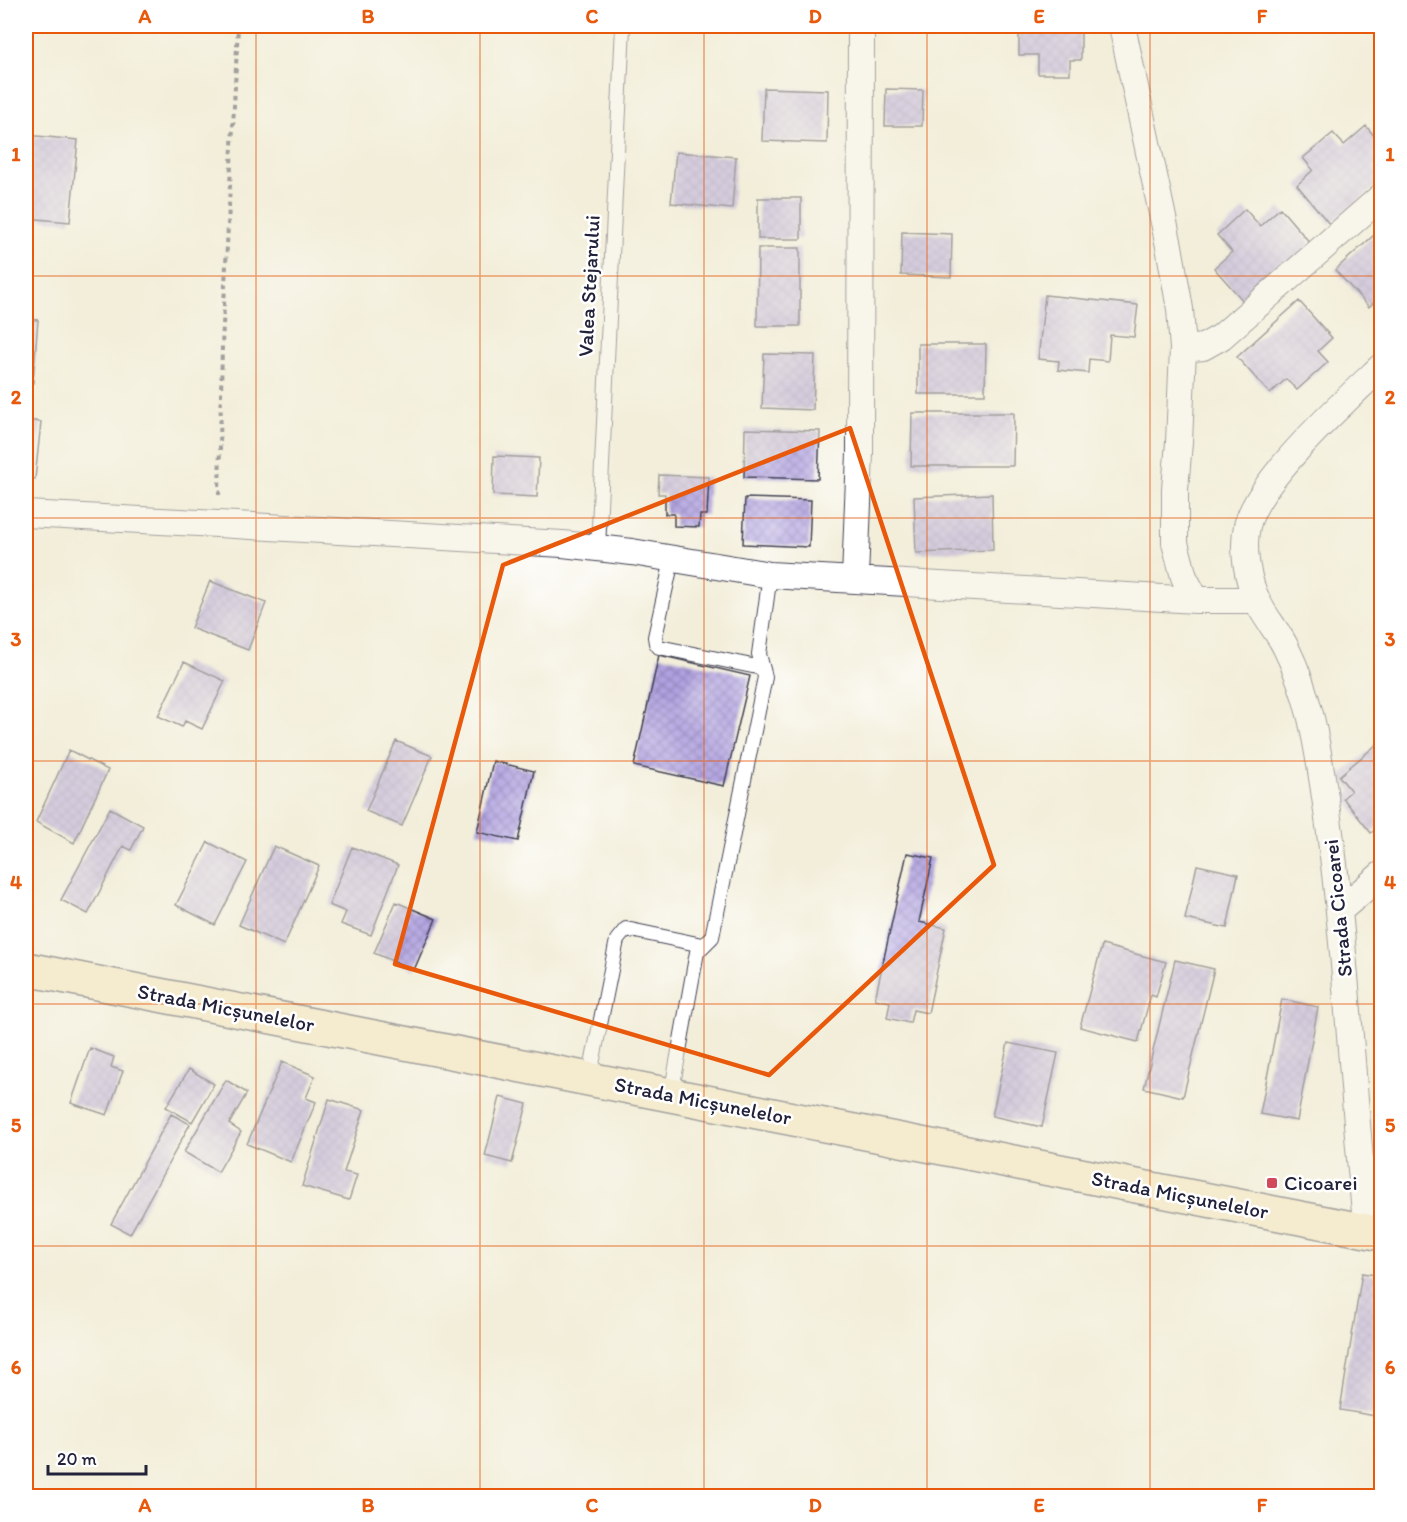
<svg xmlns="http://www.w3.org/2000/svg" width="1407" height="1522" viewBox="0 0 1407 1522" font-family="Itim,sans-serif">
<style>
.building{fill:url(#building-cross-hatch)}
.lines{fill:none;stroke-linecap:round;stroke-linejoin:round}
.lane-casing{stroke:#414153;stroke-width:16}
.street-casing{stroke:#414153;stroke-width:28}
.secondary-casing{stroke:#414153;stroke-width:36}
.path{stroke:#414153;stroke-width:4;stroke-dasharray:4.5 4.5;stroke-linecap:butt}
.lane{stroke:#fff;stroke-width:14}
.street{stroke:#fff;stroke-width:26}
.secondary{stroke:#f8e8c3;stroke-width:33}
.marked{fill:none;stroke:#e8590c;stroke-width:4.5;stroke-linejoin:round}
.grid{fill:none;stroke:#e8590c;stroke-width:1.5;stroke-opacity:0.55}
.poi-dot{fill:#d1495b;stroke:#fff;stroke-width:2}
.labels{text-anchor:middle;stroke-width:5;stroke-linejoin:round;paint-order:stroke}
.street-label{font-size:21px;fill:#22223b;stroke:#fff}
.poi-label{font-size:21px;fill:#22223b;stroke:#fff;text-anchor:start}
.neatline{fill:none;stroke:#e8590c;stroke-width:2}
.grid-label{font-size:20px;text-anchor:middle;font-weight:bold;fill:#e8590c}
</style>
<defs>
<pattern id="building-cross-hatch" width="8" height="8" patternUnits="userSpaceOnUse" patternTransform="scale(1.5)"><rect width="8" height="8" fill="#b0a1e0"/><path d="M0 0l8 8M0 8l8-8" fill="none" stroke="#8f83b7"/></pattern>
</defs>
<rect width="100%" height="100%" fill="#fff"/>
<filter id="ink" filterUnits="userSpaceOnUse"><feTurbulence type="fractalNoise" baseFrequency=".0167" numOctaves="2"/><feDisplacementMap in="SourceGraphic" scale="12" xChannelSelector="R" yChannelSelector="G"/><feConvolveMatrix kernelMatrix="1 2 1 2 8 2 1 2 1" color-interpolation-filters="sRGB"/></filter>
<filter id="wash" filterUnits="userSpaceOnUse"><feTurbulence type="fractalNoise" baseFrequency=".008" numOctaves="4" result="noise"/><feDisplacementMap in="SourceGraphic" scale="24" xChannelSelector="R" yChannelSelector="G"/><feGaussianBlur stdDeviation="1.35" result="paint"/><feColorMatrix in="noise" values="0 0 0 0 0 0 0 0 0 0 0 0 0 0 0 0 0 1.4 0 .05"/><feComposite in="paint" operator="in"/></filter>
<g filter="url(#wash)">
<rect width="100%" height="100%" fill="#f3eeda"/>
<g id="blocks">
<!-- building -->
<path class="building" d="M1019,26H1081V60H1070V74H1038V55H1019Z
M764,88L828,90L827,143L762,141Z
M886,89L923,90L922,126H885Z
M1366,126L1382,145V181L1330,225L1297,185L1313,170L1303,158L1333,133L1344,145Z
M26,135L78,140L70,222L26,218Z
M676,152L736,157L732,209L671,203Z
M758,198H801V239H758Z
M1280,208L1311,244L1245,303L1214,268L1232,252L1217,235L1245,209L1260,226Z
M1382,228V295L1369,307L1335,270Z
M902,232L952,234L951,277L901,275Z
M758,248H800V326H757Z
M1045,295L1138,305L1134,337L1110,335L1108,361L1089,359L1088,373L1058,370L1059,361L1038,359Z
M1299,301L1332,338L1318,351L1328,362L1297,390L1286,379L1270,394L1237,357Z
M26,319L38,320L33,383H26Z
M918,344H986L985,394H918Z
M764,354L815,355L813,410L762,408Z
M912,413H1014L1013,466H911Z
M26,420L41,422L35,479L26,478Z
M745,429L820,431L818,479L744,477Z
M494,456L539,458L537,497L493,495Z
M659,475L709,477L707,515H700L699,527L674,526V514H665V494H658Z
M992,494L993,550L916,553L914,497Z
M745,498L811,500L809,547L743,544Z
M210,581L266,603L248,650L191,628Z
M659,655L750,676L724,786L634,766Z
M184,662L225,681L202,729L185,721L182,727L158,716Z
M1382,740V824L1371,833L1343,798L1351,791L1339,776Z
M396,741L432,756L402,826L366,811Z
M69,750L108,770L74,843L36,822Z
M493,761L534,771L518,841L477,832Z
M110,808L143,826L131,850L123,846L88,914L61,900Z
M208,842L247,862L215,925L176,905Z
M274,846L319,866L284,945L239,925Z
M352,847L398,865L371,935L341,924L346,912L329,905Z
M907,853L933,858L919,922L946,928L928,1013L913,1010L910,1023L887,1018L890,1002L875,999Z
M1197,865L1238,874L1227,928L1185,919Z
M396,902L436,919L414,970L374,953Z
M1102,945L1166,962L1156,997L1151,995L1138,1042L1080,1027Z
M1175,960L1214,969L1183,1097L1144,1088Z
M1282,999L1318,1007L1297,1121L1260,1114Z
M1008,1043L1058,1053L1042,1127L992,1116Z
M90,1048L114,1057L111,1067L123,1071L107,1115L71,1103Z
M282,1062L315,1076L306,1098L316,1102L291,1162L247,1144Z
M189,1069L214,1084L192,1122L166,1107Z
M226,1080L247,1093L229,1124L241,1132L218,1172L184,1152Z
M500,1097L527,1104L512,1163L485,1156Z
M329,1099L364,1110L344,1172L357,1175L349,1200L302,1186Z
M171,1114L190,1124L130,1234L111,1224Z
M1362,1273L1382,1276V1417L1340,1410Z"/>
</g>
</g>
<g filter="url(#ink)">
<use href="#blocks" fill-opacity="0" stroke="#414153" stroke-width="1.5"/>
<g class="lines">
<!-- lane casing -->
<g class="lane-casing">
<path id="lane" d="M598,548L623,26
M672,560L655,637L656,643L659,647L762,668
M589,1079L617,940L626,929L702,945
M671,1095L697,952L712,937L765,677L759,654L770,575"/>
</g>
<!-- street casing -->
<g class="street-casing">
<path id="street" d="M1122,26L1169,246L1180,309L1183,349L1179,442L1175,489V543L1184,577L1196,600
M1183,349L1203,347L1221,337L1382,196
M26,514L218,524L563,544L632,552L770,575L1196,600H1256
M855,578L860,453L861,26
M1340,910L1382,874
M1367,1231C1353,1103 1348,975 1332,848C1326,804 1321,761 1311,718C1305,694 1297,670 1286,648C1278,631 1264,617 1257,600C1247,579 1242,549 1247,526C1258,479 1345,401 1382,366"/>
</g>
<!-- secondary casing -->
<g class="secondary-casing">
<path id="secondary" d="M26,969L1382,1234"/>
</g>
<!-- path -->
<path class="path" d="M219,495L222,345L238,26"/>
<!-- lane -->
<use href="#lane" class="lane"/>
<!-- street -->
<use href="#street" class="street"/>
<!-- secondary -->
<use href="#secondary" class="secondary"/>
</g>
</g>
<!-- marked area -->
<path d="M0 0H1407V1522H0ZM850,428L994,865L769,1075L395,964L503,565Z" fill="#f3eeda" fill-opacity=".55" fill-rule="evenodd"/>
<path class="marked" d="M850,428L994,865L769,1075L395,964L503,565Z"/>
<!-- grid -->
<path class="grid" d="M256,26V1496M480,26V1496M704,26V1496M927,26V1496M1150,26V1496M26,276H1382M26,518H1382M26,761H1382M26,1004H1382M26,1246H1382"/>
<!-- markers -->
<rect class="poi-dot" x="1266" y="1177" width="12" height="12" rx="3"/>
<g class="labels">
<!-- street labels -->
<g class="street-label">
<text transform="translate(589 286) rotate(-87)" y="7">Valea Stejarului</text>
<text transform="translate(1338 908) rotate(-96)" y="7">Strada Cicoarei</text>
<text transform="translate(226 1008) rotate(11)" y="7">Strada Micșunelelor</text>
<text transform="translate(703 1101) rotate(11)" y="7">Strada Micșunelelor</text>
<text transform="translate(1180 1195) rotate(11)" y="7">Strada Micșunelelor</text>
</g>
<!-- poi labels -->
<g class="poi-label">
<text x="1284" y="1190">Cicoarei</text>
</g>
</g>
<!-- margin -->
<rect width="1407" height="1522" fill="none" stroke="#fff" stroke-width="66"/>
<!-- scale -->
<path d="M48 1465v9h98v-9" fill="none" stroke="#22223b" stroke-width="3"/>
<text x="57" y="1465" font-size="18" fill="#22223b" stroke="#ffffff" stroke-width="4.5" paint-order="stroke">20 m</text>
<rect x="33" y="33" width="1341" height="1456" class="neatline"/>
<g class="grid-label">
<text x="145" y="23">A</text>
<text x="368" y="23">B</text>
<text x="592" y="23">C</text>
<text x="815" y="23">D</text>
<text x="1039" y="23">E</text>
<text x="1262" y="23">F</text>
<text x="16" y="161">1</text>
<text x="1390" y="161">1</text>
<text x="16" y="404">2</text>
<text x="1390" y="404">2</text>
<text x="16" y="646">3</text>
<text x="1390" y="646">3</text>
<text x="16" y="889">4</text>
<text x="1390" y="889">4</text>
<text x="16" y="1132">5</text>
<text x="1390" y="1132">5</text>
<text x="16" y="1374">6</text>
<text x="1390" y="1374">6</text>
<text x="145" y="1512">A</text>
<text x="368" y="1512">B</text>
<text x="592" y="1512">C</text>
<text x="815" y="1512">D</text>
<text x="1039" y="1512">E</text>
<text x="1262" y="1512">F</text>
</g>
</svg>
